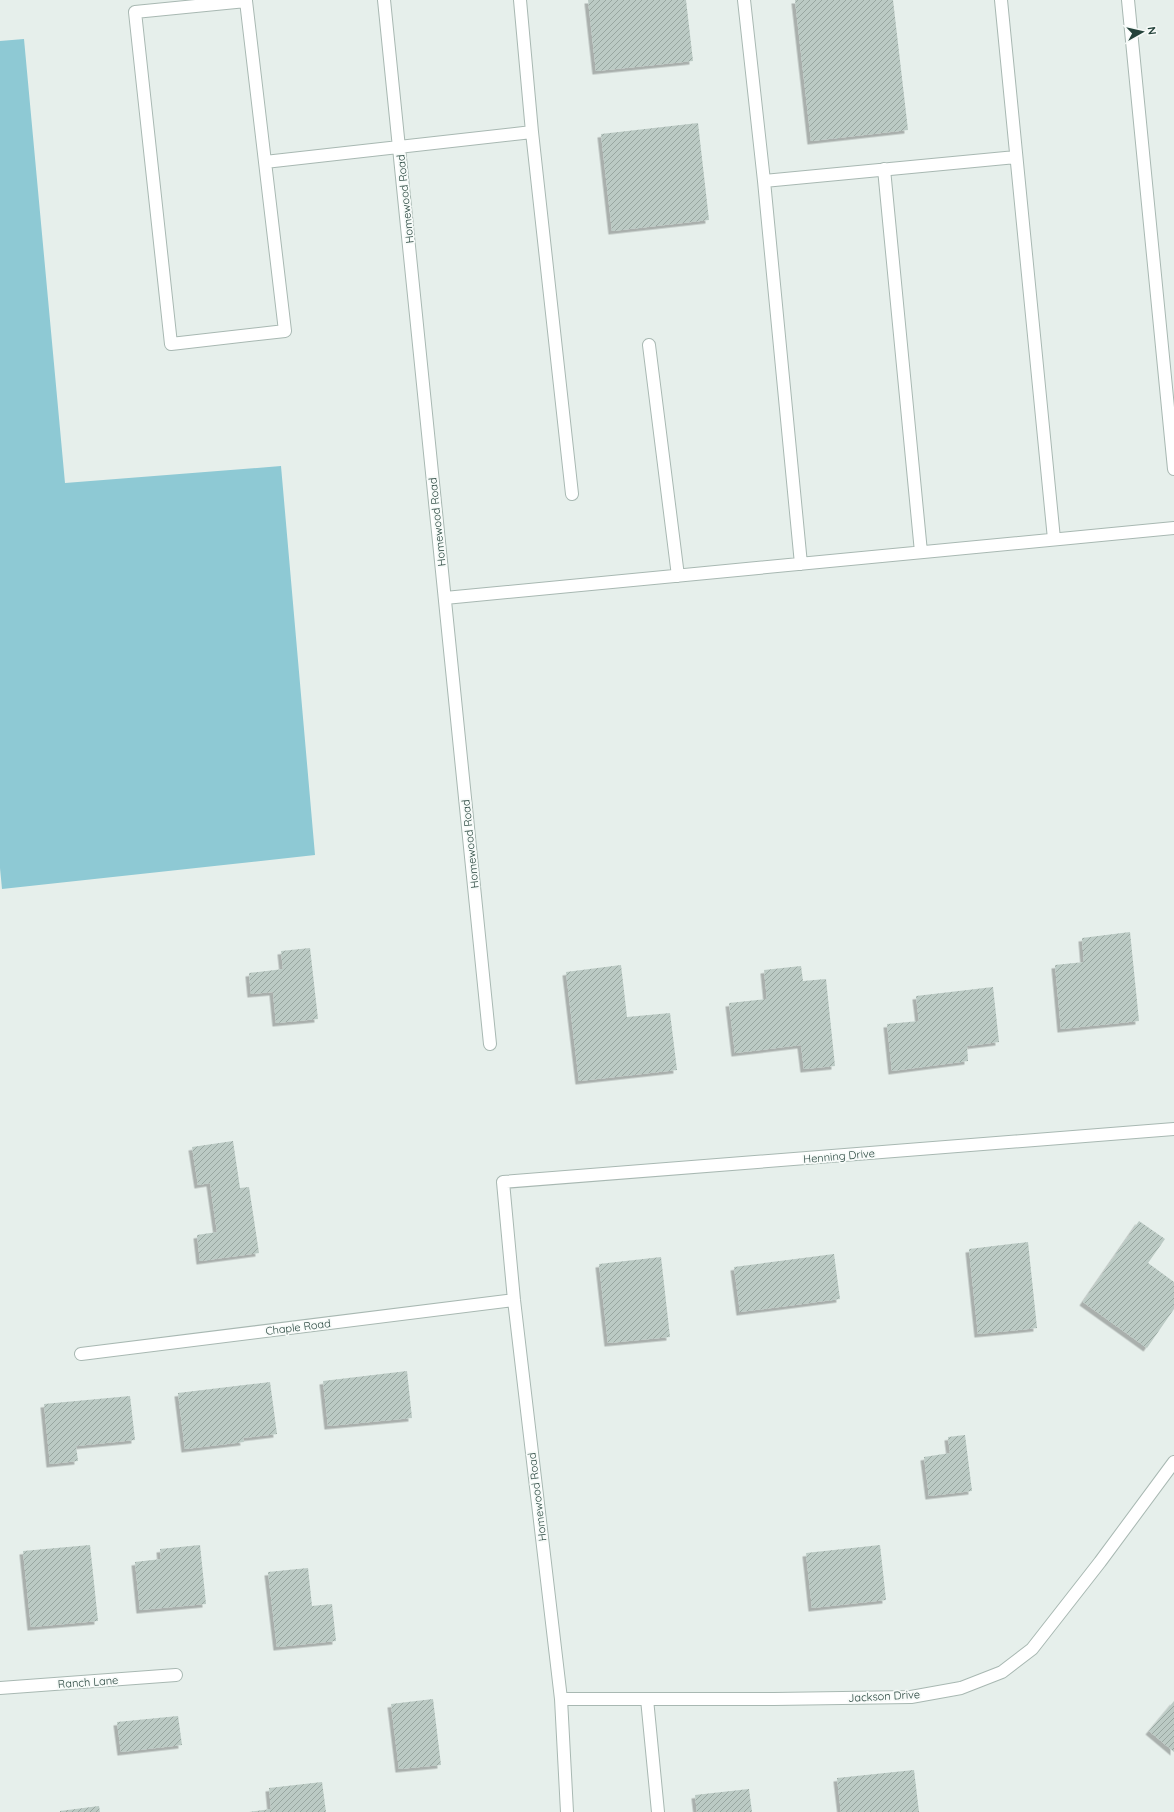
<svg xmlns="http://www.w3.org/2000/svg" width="1174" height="1812" viewBox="0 0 1174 1812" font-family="Quicksand,sans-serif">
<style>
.water{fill:#8ec9d4}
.building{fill:url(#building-hatch);filter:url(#shadow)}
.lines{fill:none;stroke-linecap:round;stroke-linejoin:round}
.minor-casing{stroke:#a8b8b2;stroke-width:14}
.minor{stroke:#fff;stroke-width:12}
.labels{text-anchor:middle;stroke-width:3.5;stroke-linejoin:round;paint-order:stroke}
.street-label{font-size:11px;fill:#24423a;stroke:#f7fbf9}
</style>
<defs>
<pattern id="building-hatch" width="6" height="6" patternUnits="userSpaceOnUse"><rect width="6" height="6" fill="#bbcac4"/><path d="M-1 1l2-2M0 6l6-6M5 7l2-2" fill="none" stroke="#98a6a0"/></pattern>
<filter id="shadow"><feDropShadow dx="-3.5" dy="3.5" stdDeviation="0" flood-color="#0004"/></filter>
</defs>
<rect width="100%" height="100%" fill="#e6efeb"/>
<!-- water -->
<path class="water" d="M24,39L65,483L281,466L315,855L2,889L0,868V41Z"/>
<!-- building -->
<path class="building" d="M588,0H686L693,61L596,71Z
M795,0H893L908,130L811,141Z
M698,123L709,220L612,231L601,134Z
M1130,932L1139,1021L1061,1029L1055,965L1084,962L1082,938Z
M310,948L318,1019L276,1023L273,992L251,994L249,973L283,969L281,951Z
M621,965L627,1017L670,1013L677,1070L579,1081L566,972Z
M801,966L803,981L826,979L835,1066L804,1069L801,1045L735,1053L729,1003L767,999L764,970Z
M993,987L999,1042L967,1046L968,1061L892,1071L887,1024L919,1021L916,996Z
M233,1141L240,1188L249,1187L259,1253L200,1261L197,1235L217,1232L210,1183L198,1185L192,1147Z
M1139,1221L1165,1239L1148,1263L1174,1282V1309L1147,1348L1083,1302Z
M1028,1242L1037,1328L978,1334L969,1249Z
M834,1254L840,1299L740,1312L734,1267Z
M661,1257L670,1337L608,1343L599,1264Z
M407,1371L412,1418L328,1426L323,1381Z
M270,1382L277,1434L243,1438L244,1442L185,1449L178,1393Z
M130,1396L135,1440L76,1446L78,1461L50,1464L44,1404Z
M965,1435L972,1491L929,1496L924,1457L950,1453L948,1437Z
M90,1545L98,1621L31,1627L23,1551Z
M200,1545L206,1604L140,1610L135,1562L161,1559L160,1549Z
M880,1545L886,1600L812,1608L806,1553Z
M308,1568L312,1606L332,1604L336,1641L277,1647L268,1572Z
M433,1699L441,1765L399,1769L391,1704Z
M1174,1701V1752L1149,1731Z
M178,1716L182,1745L121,1752L117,1722Z
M914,1770L919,1812H841L837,1778Z
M322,1782L326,1812H249L271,1809L269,1788Z
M749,1789L752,1812H697L695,1795Z
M99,1806L100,1812H60V1811Z"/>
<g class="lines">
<!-- minor casing -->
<g class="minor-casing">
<path id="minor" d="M384,0L490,1044
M520,0L532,132
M744,0L764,181
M1001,0L1054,539
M1128,0L1174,469
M265,162L246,1L135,12L171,344L285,331L265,162L532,132L572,494
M884,169L921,552
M649,345L678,576
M801,564L764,181L1016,157
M445,598L1174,528
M81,1354L514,1300
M0,1688L176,1675
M561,1699H774L911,1697L961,1688L1002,1672L1032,1649L1100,1562L1174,1462
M647,1699L658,1812
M567,1812L561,1699L514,1300L503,1182L1174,1129"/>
</g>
<!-- minor -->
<use href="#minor" class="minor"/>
</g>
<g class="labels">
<!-- street labels -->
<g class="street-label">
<text transform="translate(405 199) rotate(-96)" y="4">Homewood Road</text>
<text transform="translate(437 522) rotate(-96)" y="4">Homewood Road</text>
<text transform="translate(470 844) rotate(-96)" y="4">Homewood Road</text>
<text transform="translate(839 1156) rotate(-5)" y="4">Henning Drive</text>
<text transform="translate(298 1327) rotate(-7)" y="4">Chaple Road</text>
<text transform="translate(537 1497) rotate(-97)" y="4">Homewood Road</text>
<text transform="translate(88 1682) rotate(-4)" y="4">Ranch Lane</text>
<text transform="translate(884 1696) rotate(-3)" y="4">Jackson Drive</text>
</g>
</g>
<!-- north arrow -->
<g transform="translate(1142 32) rotate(82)" stroke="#f7fbf9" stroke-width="3" paint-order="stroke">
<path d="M0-3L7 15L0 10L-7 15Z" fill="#24423a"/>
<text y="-6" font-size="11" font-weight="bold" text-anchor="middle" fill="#24423a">N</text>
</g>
</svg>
